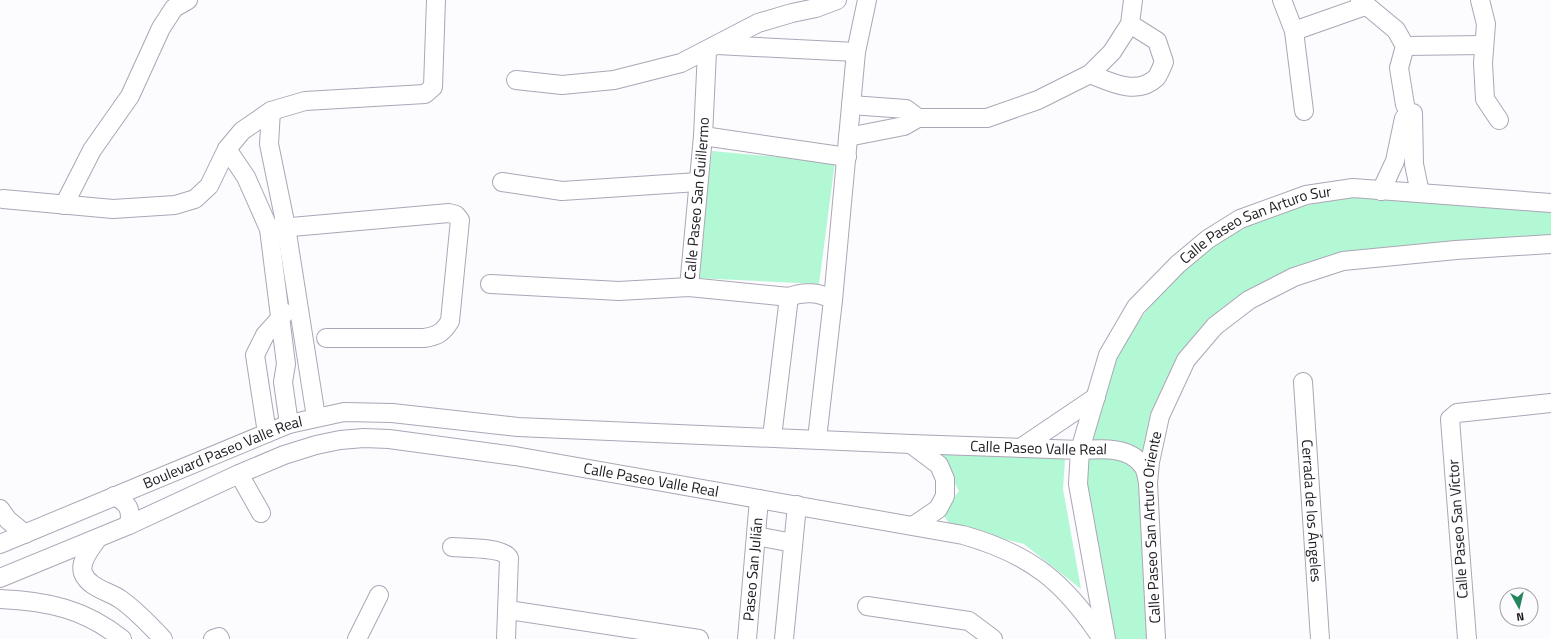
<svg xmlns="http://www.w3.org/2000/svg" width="1551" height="639" viewBox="0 0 1551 639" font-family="'Titillium Web',sans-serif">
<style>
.green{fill:#b2f8d4}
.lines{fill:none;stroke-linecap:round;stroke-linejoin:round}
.minor-casing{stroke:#ada5b7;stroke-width:20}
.minor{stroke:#fff;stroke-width:18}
.labels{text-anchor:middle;stroke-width:3;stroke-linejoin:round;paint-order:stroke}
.street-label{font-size:15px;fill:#1c191f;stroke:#fcfbfe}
</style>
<rect width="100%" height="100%" fill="#fcfbfe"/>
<!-- green -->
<path class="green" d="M712,151L835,162L819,284L696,278Z
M1351,194L1551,208V242L1294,272L1191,346L1138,471L1149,639H1109L1083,480L1086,439L1112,356L1181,266L1245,222Z
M936,449L1065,459L1063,489L1081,589L1024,544L951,526L942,513L959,491Z"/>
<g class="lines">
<!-- minor casing -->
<g class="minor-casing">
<g id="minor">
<path d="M1282,0L1294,31L1304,111"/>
<path d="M1360,0L1396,30L1405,46L1399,68L1405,105"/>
<path d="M1480,0L1486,24L1483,63L1485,99L1499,120"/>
<path d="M1294,31L1365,6"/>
<path d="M717,45L856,52"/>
<path d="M1405,46L1484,45"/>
<path d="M1090,74C1110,82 1137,96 1156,78C1159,75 1162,66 1164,62L1157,41L1130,24"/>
<path d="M516,80L562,85L614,80L681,63L758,23L792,13L816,8L837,0"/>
<path d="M851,105L906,109L918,118"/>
<path d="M271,111L269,144L286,227L316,417"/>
<path d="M1413,113L1414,164L1420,193"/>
<path d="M703,136L847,157"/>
<path d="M848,137L904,126L918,118H987L1038,100L1090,74L1112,52L1130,24L1133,0"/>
<path d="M227,149L246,177L269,229L286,364L283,382L289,424"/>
<path d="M502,182L562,191L698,182"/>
<path d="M1381,191L1395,161L1404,118"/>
<path d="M3,199L113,209L175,205L195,199L209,186L227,149L242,131L271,111L305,101L425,94L433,87L436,0"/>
<path d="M64,205L92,150L130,96L161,28L174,8L188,0"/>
<path d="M269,229L449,213L456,215L460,220L450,321C443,333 437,336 424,338H326"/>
<path d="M490,284L619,291L689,287L789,297C803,291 820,292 833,300"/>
<path id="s1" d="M689,287L703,136L707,51"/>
<path id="s2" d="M1303,382L1320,639"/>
<path d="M267,433L255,355L265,335L285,313"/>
<path d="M772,437L789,297"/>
<path d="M817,439L833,300L856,52L867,0"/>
<path d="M911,444L939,465L945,479V496L938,509L913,526"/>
<path d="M1022,447L1096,397"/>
<path d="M239,474L261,513"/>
<path d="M114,496C128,503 132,509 129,525"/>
<path d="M0,509L8,520L25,534"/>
<path d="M756,536L793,543"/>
<path d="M98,538C92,547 79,561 83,573C89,588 108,591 120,599C136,610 150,625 163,639"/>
<path id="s3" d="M0,544L289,424L344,412L392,413L518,427L911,444L1080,450C1100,449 1129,446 1142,465C1146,469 1147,478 1148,483"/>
<path d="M452,547C465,548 503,547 509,558L506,639"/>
<path id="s4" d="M0,578L129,525L239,474L284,455L316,445L340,440L364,438L389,439L515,456L963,535C1030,554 1064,581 1102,639"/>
<path d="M0,599C47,601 85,609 122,639"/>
<path d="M867,606L969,621L993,639"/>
<path d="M508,610L699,639"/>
<path d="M213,639L219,637L220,639"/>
<path d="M357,639L379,595"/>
<path id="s5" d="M747,639L759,499"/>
<path d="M784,639L797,505"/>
<path id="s6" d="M1106,639L1078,484L1080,450L1108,355L1136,307L1178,264L1208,239L1240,219L1306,195L1353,188L1551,203"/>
<path id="s7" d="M1156,639L1148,483L1150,462L1160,416L1186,360L1215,326L1249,300L1294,277L1343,261L1456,250L1551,244"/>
<path d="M1467,639L1450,419L1457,413L1551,403"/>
</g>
</g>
<!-- minor -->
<use href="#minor" class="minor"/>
</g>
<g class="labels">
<!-- street labels -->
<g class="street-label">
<text dy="5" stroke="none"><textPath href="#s1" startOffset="89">Calle Paseo San Guillermo</textPath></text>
<text dy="5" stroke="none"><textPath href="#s6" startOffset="495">Calle Paseo San Arturo Sur</textPath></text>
<text dy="5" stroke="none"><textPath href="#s3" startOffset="1065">Calle Paseo Valle Real</textPath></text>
<text dy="5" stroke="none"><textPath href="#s3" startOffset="241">Boulevard Paseo Valle Real</textPath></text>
<text dy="5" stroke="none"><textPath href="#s4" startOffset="682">Calle Paseo Valle Real</textPath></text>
<text dy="5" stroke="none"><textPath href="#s2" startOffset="129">Cerrada de los Ángeles</textPath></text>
<text dy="5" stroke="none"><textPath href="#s7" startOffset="112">Calle Paseo San Arturo Oriente</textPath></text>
<text transform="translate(1458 529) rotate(-94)" y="5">Calle Paseo San Víctor</text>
<text dy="5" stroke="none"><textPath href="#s5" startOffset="70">Paseo San Julián</textPath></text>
</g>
</g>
<!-- north arrow -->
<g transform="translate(1519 607) rotate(172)"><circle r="19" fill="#fcfbfe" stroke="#a2a1a5"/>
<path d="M0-3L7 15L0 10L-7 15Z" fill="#24855d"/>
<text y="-6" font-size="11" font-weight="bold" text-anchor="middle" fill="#1c191f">N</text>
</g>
</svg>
